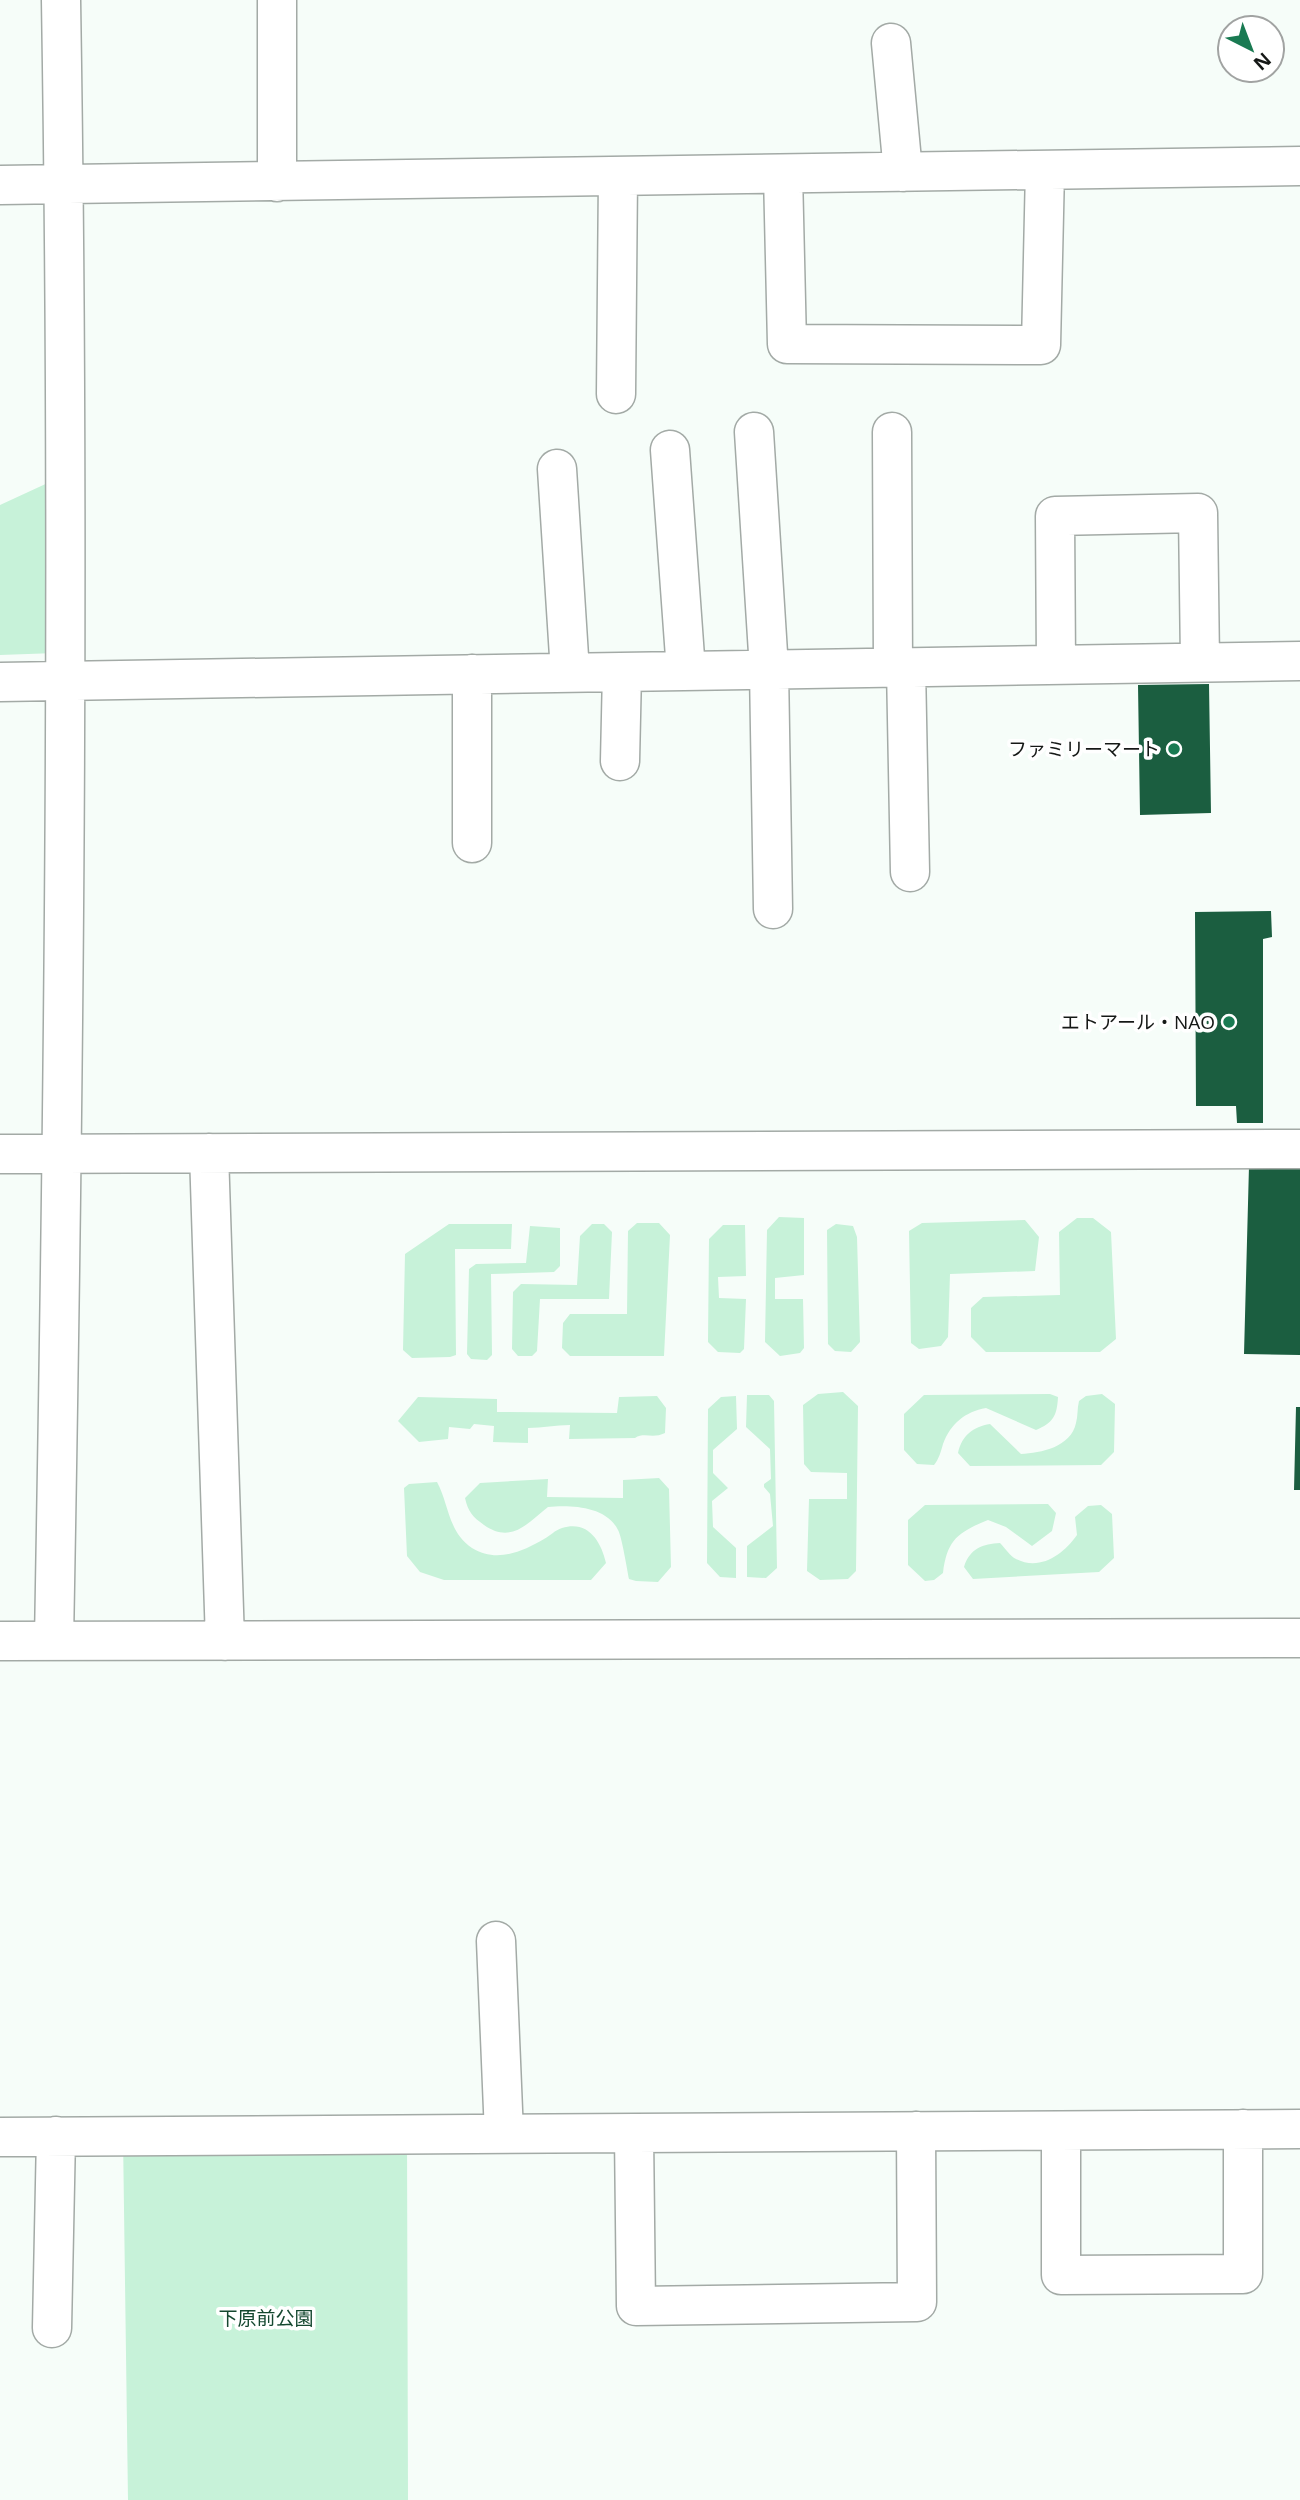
<svg xmlns="http://www.w3.org/2000/svg" width="1300" height="2500" viewBox="0 0 1300 2500" font-family="'Open Sans','Noto Sans JP',sans-serif">
<style>
.green{fill:#c7f2d9}
.building{fill:#1b5e40}
.lines{fill:none;stroke-linecap:round;stroke-linejoin:round}
.minor-casing{stroke:#a3aaa6;stroke-width:41}
.minor{stroke:#fff;stroke-width:38}
.poi-dot{fill:#197a52;stroke:#fff;stroke-width:2.5}
.labels{text-anchor:middle;stroke-width:7;stroke-linejoin:round;paint-order:stroke}
.poi-label{font-size:19px;fill:#151816;stroke:#fff;text-anchor:end}
.park-label{font-size:19px;fill:#154830;stroke:#fff}
</style>
<rect width="100%" height="100%" fill="#f6fdf9"/>
<!-- green -->
<path class="green" d="M52,481L56,653L0,655V505Z
M779,1217L804,1218V1275L775,1278V1299H803L804,1348L800,1353L780,1356L765,1342L767,1230Z
M1077,1218H1093L1111,1232L1116,1339L1100,1352H986L971,1337V1308L983,1297L1060,1295L1059,1232Z
M1025,1220L1039,1237L1035,1271L950,1274L948,1337L941,1346L919,1349L911,1343L909,1231L922,1223Z
M637,1223H659L670,1235L664,1356H570L562,1348L563,1323L570,1314H627L628,1231Z
M449,1224H512L511,1249H455L456,1355L450,1357L412,1358L403,1350L405,1254Z
M592,1224H604L612,1232L609,1299H540L537,1351L532,1356H518L512,1349L513,1292L521,1284L577,1285L580,1236Z
M836,1224L853,1226L857,1237L860,1342L851,1352L835,1351L828,1344L827,1230Z
M723,1225H745L746,1276L718,1277L719,1298L746,1299L744,1349L740,1353L718,1352L708,1342L709,1239Z
M530,1226L560,1228V1266L554,1272L491,1274L492,1355L487,1360L471,1359L467,1354L469,1269L476,1264L526,1263Z
M843,1392L858,1406L856,1571L848,1579L820,1580L807,1571L809,1499H847V1473L811,1472L804,1464L803,1405L818,1394Z
M1050,1394L1058,1397C1057,1416 1053,1423 1036,1430L986,1408C965,1412 951,1423 943,1444C941,1451 939,1459 934,1465L917,1464L904,1450V1414L924,1395Z
M1102,1394L1115,1404L1114,1452L1101,1465L970,1466L958,1453C962,1435 973,1427 990,1424L1021,1454C1041,1453 1071,1447 1076,1423C1078,1416 1077,1409 1079,1401L1086,1396Z
M747,1395H769L774,1401L777,1568L766,1578L747,1577V1546L773,1526L770,1494L764,1487V1484L771,1479L770,1449L746,1427Z
M657,1396L666,1408L665,1433C653,1439 644,1432 635,1438L569,1439L570,1425C555,1425 543,1428 528,1428V1443L493,1442L494,1426L474,1424L470,1429L449,1427L448,1439L419,1442L398,1421L418,1397L497,1399V1412L617,1413L619,1397Z
M736,1396L737,1429L713,1450V1473L728,1488L712,1501L713,1527L736,1548V1578L720,1577L707,1563L708,1409L721,1397Z
M659,1478L669,1489L671,1567L658,1582L636,1581L629,1579C627,1569 622,1537 618,1530C606,1506 571,1505 548,1507C527,1524 511,1544 484,1525C473,1517 468,1512 465,1498L480,1483L548,1479L547,1497L623,1498V1480Z
M437,1482C449,1504 448,1532 472,1548C496,1563 522,1552 544,1539C550,1536 555,1530 562,1528C588,1520 601,1541 606,1563L591,1580H444L420,1572L407,1556L404,1488L409,1484Z
M1048,1504L1056,1513L1052,1531L1032,1546L1006,1527L988,1520C959,1532 947,1539 943,1573L934,1580L925,1581L908,1565V1520L925,1505Z
M1101,1505L1112,1514L1114,1558L1099,1572L973,1579L964,1567C970,1548 983,1544 1000,1543C1005,1548 1010,1556 1016,1559C1040,1571 1063,1555 1077,1535L1075,1517L1088,1506Z
M407,2134L408,2500H128L123,2136Z"/>
<!-- building -->
<path class="building" d="M1209,684L1211,813L1140,815L1138,685Z
M1271,911L1272,937L1263,939V1123H1237L1236,1106H1196L1195,912Z
M1249,1166L1300,1167V1355L1244,1354Z
M1296,1407H1300V1490H1294Z"/>
<g class="lines">
<!-- minor casing -->
<g class="minor-casing">
<path id="minor" d="M891,43L903,172
M783,174L787,344L1041,345L1045,170
M277,182V0
M0,185L1300,166
M616,394L618,176
M754,432L769,669L773,909
M892,432L893,667
M670,450L686,671
M557,469L570,672
M1056,665L1055,516L1198,513L1200,662
M906,667L910,872
M472,674V843
M0,682L1300,661
M620,761L622,672
M209,1153L225,1641
M0,1154L1300,1149
M0,1641L1300,1638
M54,1641C64,1094 70,547 61,0
M496,1941L504,2134
M1061,2131V2275L1243,2274V2129
M634,2134L636,2306L917,2302L916,2131
M0,2137L1300,2129
M52,2328L56,2136"/>
</g>
<!-- minor -->
<use href="#minor" class="minor"/>
</g>
<!-- markers -->
<g class="poi-dot">
<circle cx="1174" cy="749" r="7"/>
<circle cx="1229" cy="1022" r="7"/>
</g>
<g class="labels">
<!-- poi labels -->
<g class="poi-label">
<text x="1160" y="756">ファミリーマート</text>
<text x="1215" y="1029">エトアール・NAO</text>
</g>
<!-- park labels -->
<g class="park-label">
<text x="266" y="2325">下原前公園</text>
</g>
</g>
<!-- north arrow -->
<g transform="translate(1251 49) rotate(138)"><circle r="33" fill="#ffffff" stroke="#a1a3a2" stroke-width="2"/>
<path d="M0-5L12 26L0 18L-12 26Z" fill="#197a52"/>
<text y="-10" font-size="19" font-weight="bold" text-anchor="middle" fill="#151816">N</text>
</g>
</svg>
